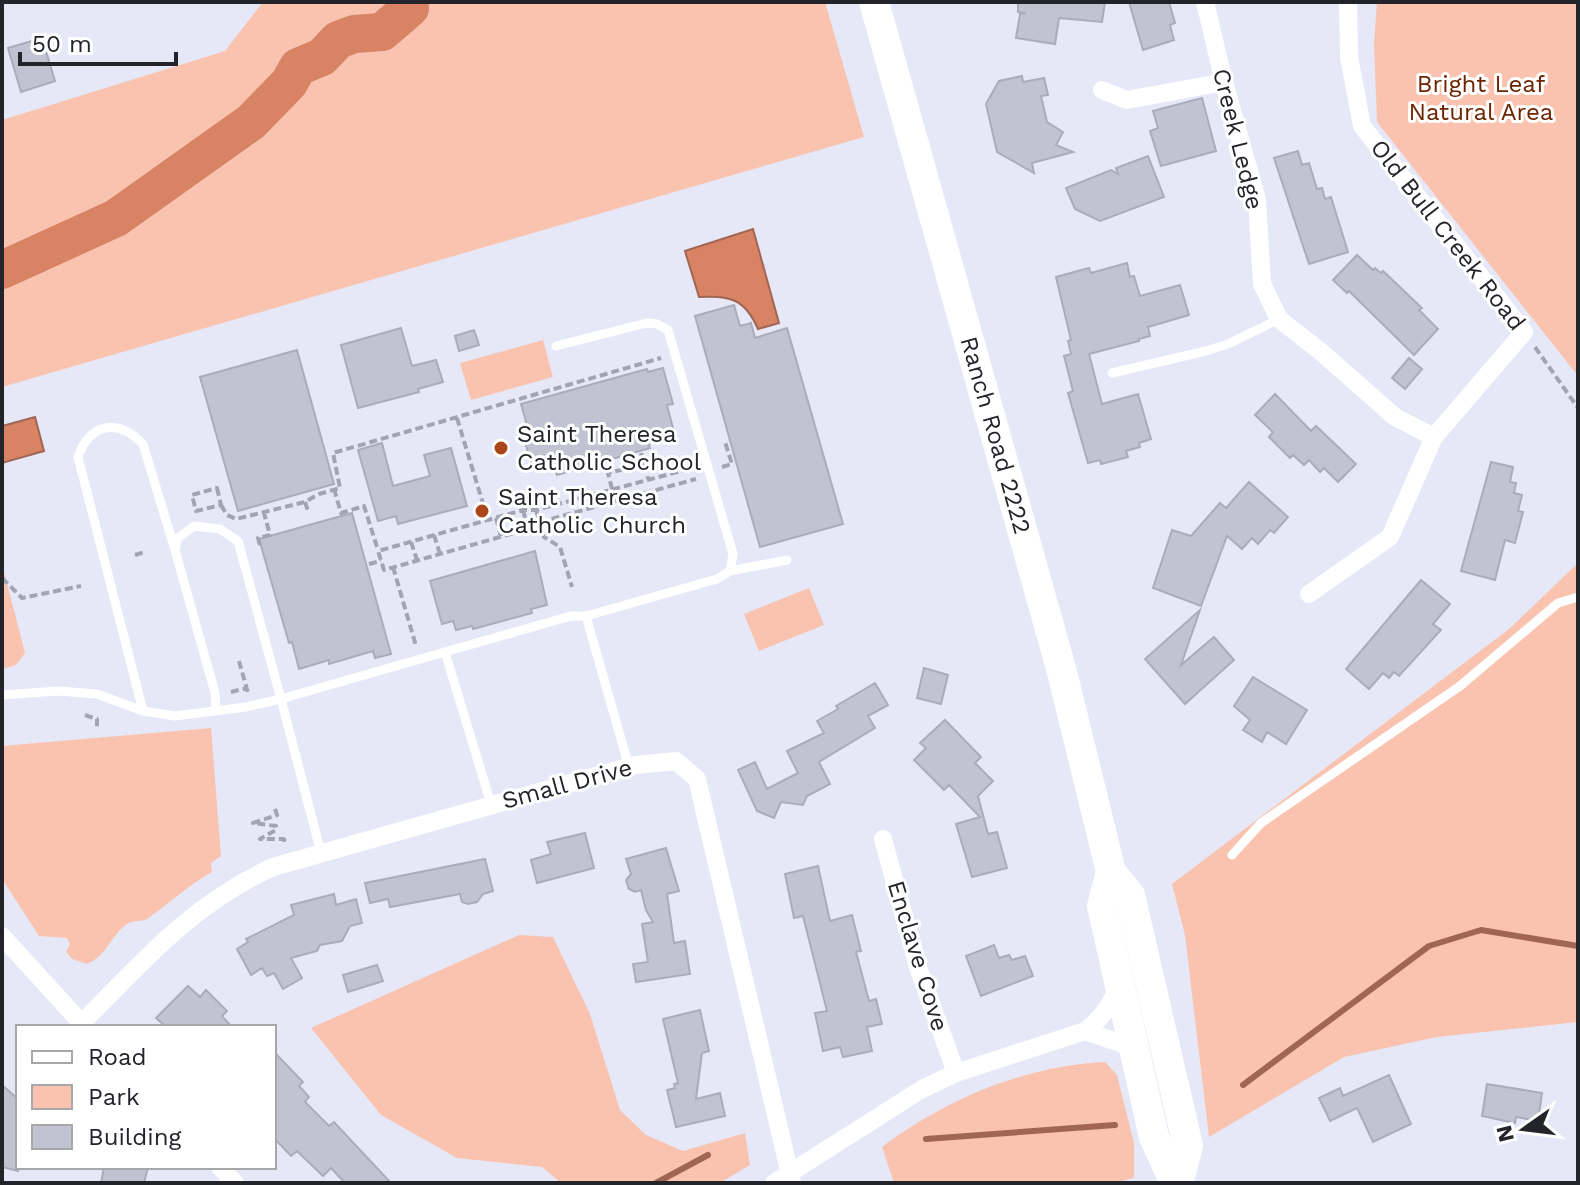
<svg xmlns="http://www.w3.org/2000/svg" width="1580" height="1185" viewBox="0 0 1580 1185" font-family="'Work Sans',sans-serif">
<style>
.green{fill:#f9c3af}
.water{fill:#d78364;stroke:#a16653;stroke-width:2}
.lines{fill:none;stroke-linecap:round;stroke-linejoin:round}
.stream{stroke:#a16653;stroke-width:6}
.river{stroke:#d78364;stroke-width:38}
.building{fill:#c1c3d2;stroke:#aaacbb;stroke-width:2}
.path{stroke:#a3a4b1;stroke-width:4;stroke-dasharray:8 4;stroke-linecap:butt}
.service{stroke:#fff;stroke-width:9}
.minor{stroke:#fff;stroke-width:18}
.primary{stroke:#fff;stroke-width:30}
.poi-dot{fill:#ab451a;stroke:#fff;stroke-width:3}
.labels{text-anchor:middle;stroke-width:6;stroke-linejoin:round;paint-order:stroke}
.park-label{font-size:24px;fill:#6e2300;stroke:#fff}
.street-label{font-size:24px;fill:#23242a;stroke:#fff}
.poi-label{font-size:24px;fill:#23242a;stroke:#fff;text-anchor:start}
</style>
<rect width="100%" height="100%" fill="#e6e8f8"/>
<!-- green -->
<path class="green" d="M263,2H825L864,137L2,387V120L225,51Z
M1377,2H1578V376L1377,122L1374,43Z
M543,340L553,377L471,400L460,363Z
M1578,563V1022L1437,1037L1344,1057L1209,1137L1185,935L1172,884L1509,629Z
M2,564L25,653L16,665L2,669Z
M809,588L824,625L759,651L744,614Z
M211,728L221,856L211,863L212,872C190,884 171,902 150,917C143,923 134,919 127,924C109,937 108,955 87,964L72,959L66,952L70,944L67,938L39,936L2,879V746Z
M519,935L553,937L590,1014L620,1110L646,1135L683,1151L745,1133L750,1165L720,1183H561L542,1167L457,1158L381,1115L311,1028Z
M1105,1062L1117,1075L1134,1143V1178L1113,1183H894L882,1147C946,1099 1024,1066 1105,1062Z"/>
<!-- water -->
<path class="water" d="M753,229L779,323L758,329C745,299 730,295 699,297L685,251Z
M35,417L44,451L2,463V426Z"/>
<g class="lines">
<!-- stream -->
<path class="stream" d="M1243,1085L1429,946L1481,930L1578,946
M926,1139L1115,1125
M656,1183L708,1155"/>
<!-- river -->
<path class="river" d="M2,270L116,218L251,122L289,83L298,67L322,57L338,40L354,34L382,32L410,8L409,2"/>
</g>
<!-- building -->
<path class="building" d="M1018,2H1105L1102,22L1059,18L1055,44L1016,38L1020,14L1026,13L1018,12Z
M1129,2H1169L1175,23L1170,25L1174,40L1143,50Z
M42,38L55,81L21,92L8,48Z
M1022,76L1023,82L1044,78L1048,95L1041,96L1047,122L1063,132L1056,145L1073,152L1032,163L1034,173L997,152L986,104L999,81Z
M1202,98L1216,151L1161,166L1150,131L1158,128L1153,111Z
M1298,151L1302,165L1309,163L1317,189L1322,188L1325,199L1331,197L1348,252L1309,264L1274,158Z
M1148,156L1164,197L1100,221L1075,209L1066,188L1111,170L1118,174L1116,168Z
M1357,255L1373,270L1375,268L1381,273L1383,271L1422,308L1419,310L1438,329L1414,355L1349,291L1347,293L1333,280Z
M1127,263L1130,277L1134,276L1140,296L1180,285L1189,315L1148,327L1150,336L1139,339V341L1089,354L1102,404L1138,394L1151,439L1139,443L1140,447L1126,451L1128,457L1101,464L1100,460L1088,463L1068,393L1073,391L1064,356L1071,354L1068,341L1071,340L1056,277L1089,268L1091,273Z
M734,305L740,326L751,323L755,338L787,328L843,524L760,547L695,316Z
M401,328L412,366L436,360L443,382L418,389L419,392L358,408L341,345Z
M474,330L479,345L459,351L455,336Z
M297,350L334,484L238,511L200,377Z
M1409,358L1422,369L1405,389L1392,378Z
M663,368L673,404L667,405L674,432L648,439L650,448L557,475L553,461L532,467L522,431L528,429L521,404L647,369L648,372Z
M1275,394L1311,431L1316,426L1356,464L1338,482L1324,468L1320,472L1309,460L1304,465L1293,455L1290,458L1269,437L1273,432L1255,415Z
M382,443L393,486L430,476L424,455L451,448L467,506L398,524L396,516L378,521L358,450Z
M1491,462L1513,467L1510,482L1516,483L1514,493L1522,495L1518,511L1523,512L1515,543L1505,540L1495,580L1461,571Z
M1249,482L1288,517L1274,533L1270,530L1258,544L1252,538L1242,549L1227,536L1201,606L1153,588L1172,530L1191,536L1220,503L1226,508Z
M352,513L391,654L375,658L373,651L329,664V660L299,669L292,642L289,643L259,539Z
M535,551L547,605L531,609L532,613L473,629L472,626L456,630L453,621L442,624L430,581Z
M1421,580L1450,604L1433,624L1441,630L1399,676L1394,672L1389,678L1383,673L1369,689L1346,669Z
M1200,610L1181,665L1214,637L1234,660L1185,704L1145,659Z
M924,668L948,675L941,704L917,698Z
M1253,677L1307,710L1286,744L1267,732L1262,742L1243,730L1250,720L1234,706Z
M875,683L888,705L868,716L875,728L819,762L830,784L807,796L803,805L781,802L774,818L757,811L738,770L755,762L767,789L798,773L787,751L824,733L817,721L838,709L836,706Z
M945,720L981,757L975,763L993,781L978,796L988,834L997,832L1007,868L972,877L956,824L980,817L949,785L944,790L914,760L926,748L920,743Z
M585,833L594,868L537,883L531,860L551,854L547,842Z
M666,848L679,891L667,894L674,943L685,941L690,974L636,982L633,964L648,962L642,924L653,922L646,910L641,890L635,892L629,889L626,880L631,874L626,859Z
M485,859L493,891L483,894L477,902L468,904L462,902L460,894L390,907L388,899L370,903L365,883Z
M818,866L830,921L852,915L861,951L856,952L869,1001L876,999L882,1024L867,1027L872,1051L843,1057L840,1047L823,1051L815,1013L827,1011L803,916L794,918L785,874Z
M334,894L336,905L356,899L362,923L350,926L342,941L320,945L317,951L291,958L302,978L283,989L274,973L267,976L262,968L251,975L237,949L248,942L246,939L294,915L291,905Z
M994,945L999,958L1009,955L1012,960L1025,956L1033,976L981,996L966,956Z
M377,965L383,981L348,992L343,975Z
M188,986L200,997L206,990L227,1011L222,1016L232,1027H166L156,1018Z
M700,1010L709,1051L702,1053L696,1099L720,1093L725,1116L676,1127L667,1090L675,1088L674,1084L678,1083L663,1019Z
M274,1052L303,1082L299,1086L309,1097L305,1102L329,1126L334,1122L391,1183H345L331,1168L323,1176L297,1151L291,1156L274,1138Z
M1389,1075L1411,1124L1373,1142L1357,1108L1330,1121L1319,1098L1340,1088L1343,1096Z
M1487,1084L1542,1093L1538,1121L1516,1117L1515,1123L1482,1116Z
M2,1085L18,1099V1171L2,1167Z
M104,1167H148L144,1183H101Z"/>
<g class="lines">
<!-- path -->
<path class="path" d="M1535,347L1578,408
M457,418L488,520
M641,453L648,479
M722,467L732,464L725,442
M217,488L221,505L196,511L192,495Z
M334,489L341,513L364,506L378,550
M612,489L608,473L645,464
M305,502L308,511
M221,505L227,515L236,519L305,502L319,494L340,488L333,453L661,358
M523,510L528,529L384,570L378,551L523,510H536L696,467
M536,510L544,537L560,547L572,587
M496,518L501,536
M540,522L696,479
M434,535L440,554
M411,542L417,560
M260,545L258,538L270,535L264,513
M135,555L145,552
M369,564L381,561
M393,567L416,646
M2,578L22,598L81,586
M239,661L248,693
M231,692L247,688
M85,715L97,719V730
M275,809L277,815L253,823L276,826V830L260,839H284L285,844"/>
<!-- service -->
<path class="service" d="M556,346L647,323L657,324L668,330L733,554L730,571L717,579L586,616L629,767
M1112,373L1206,351L1228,344L1279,319
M730,571L787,560
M445,652L571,616H586
M2,695L58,691L97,694L143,711L175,716L246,707L281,699L321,853
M216,710L215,693L175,550L178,538L194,526L220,529L238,541L281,699L445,652L491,804
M143,711L78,457C90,423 118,418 143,444L174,547
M1232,855L1261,823L1460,686L1558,603L1578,597"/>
<!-- minor -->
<path class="minor" d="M1205,2L1224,82L1257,200L1262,284L1279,319L1320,351L1395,417L1434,437
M1102,90L1127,100L1224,82
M1309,594L1390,537L1434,437L1524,332L1362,126L1349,57L1348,2
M883,839L918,967L956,1073
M2,936L85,1027
M82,1023C143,961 192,904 273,867L635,765L676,761L697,779L792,1183
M1085,1031L1123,1044L1136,1054
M220,1167L235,1183
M774,1183L922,1089L956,1073L1085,1031C1102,1019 1112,1003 1120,983"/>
<!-- primary -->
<g class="primary">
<path id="s1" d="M874,2L1062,672L1111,872L1130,895L1188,1146L1178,1183"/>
<path d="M1111,872L1102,906L1154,1137L1175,1183"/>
</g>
</g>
<!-- markers -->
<g class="poi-dot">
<circle cx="501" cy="448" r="8"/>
<circle cx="482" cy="511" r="8"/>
</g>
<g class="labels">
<!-- park labels -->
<g class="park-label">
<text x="1481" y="92">Bright Leaf<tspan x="1481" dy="28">Natural Area</tspan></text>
</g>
<!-- street labels -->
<g class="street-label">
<text transform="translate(1238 139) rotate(76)" y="8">Creek Ledge</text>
<text transform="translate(1448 235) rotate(52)" y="8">Old Bull Creek Road</text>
<text dy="8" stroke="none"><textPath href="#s1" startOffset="450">Ranch Road 2222</textPath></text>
<text transform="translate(567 784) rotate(-15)" y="8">Small Drive</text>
<text transform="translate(918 956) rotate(73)" y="8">Enclave Cove</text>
</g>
<!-- poi labels -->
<g class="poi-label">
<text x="517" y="442">Saint Theresa<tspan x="517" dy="28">Catholic School</tspan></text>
<text x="498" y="505">Saint Theresa<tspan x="498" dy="28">Catholic Church</tspan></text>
</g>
</g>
<!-- border -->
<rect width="1580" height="1185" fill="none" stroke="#23242a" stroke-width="8"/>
<!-- legend -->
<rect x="16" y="1025" width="260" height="144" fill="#ffffff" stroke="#a7a7aa" stroke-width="2"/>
<rect x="32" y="1051" width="40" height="12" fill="#ffffff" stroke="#a7a7aa" stroke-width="2"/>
<text x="88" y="1065" font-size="24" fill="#23242a">Road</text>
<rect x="32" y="1085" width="40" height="24" fill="#f9c3af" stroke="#a7a7aa" stroke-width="2"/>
<text x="88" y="1105" font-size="24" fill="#23242a">Park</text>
<rect x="32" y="1125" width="40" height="24" fill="#c1c3d2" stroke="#a7a7aa" stroke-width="2"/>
<text x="88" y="1145" font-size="24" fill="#23242a">Building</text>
<!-- north arrow -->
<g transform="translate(1524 1129) rotate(256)" stroke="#ffffff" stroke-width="6" paint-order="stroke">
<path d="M0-6L14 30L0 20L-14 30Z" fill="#23242a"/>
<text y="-12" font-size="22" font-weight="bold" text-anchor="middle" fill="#23242a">N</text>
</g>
<!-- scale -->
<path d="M20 52v12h156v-12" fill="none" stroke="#23242a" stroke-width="4"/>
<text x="32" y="52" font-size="24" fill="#23242a" stroke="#ffffff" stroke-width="6" paint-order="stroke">50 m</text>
</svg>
